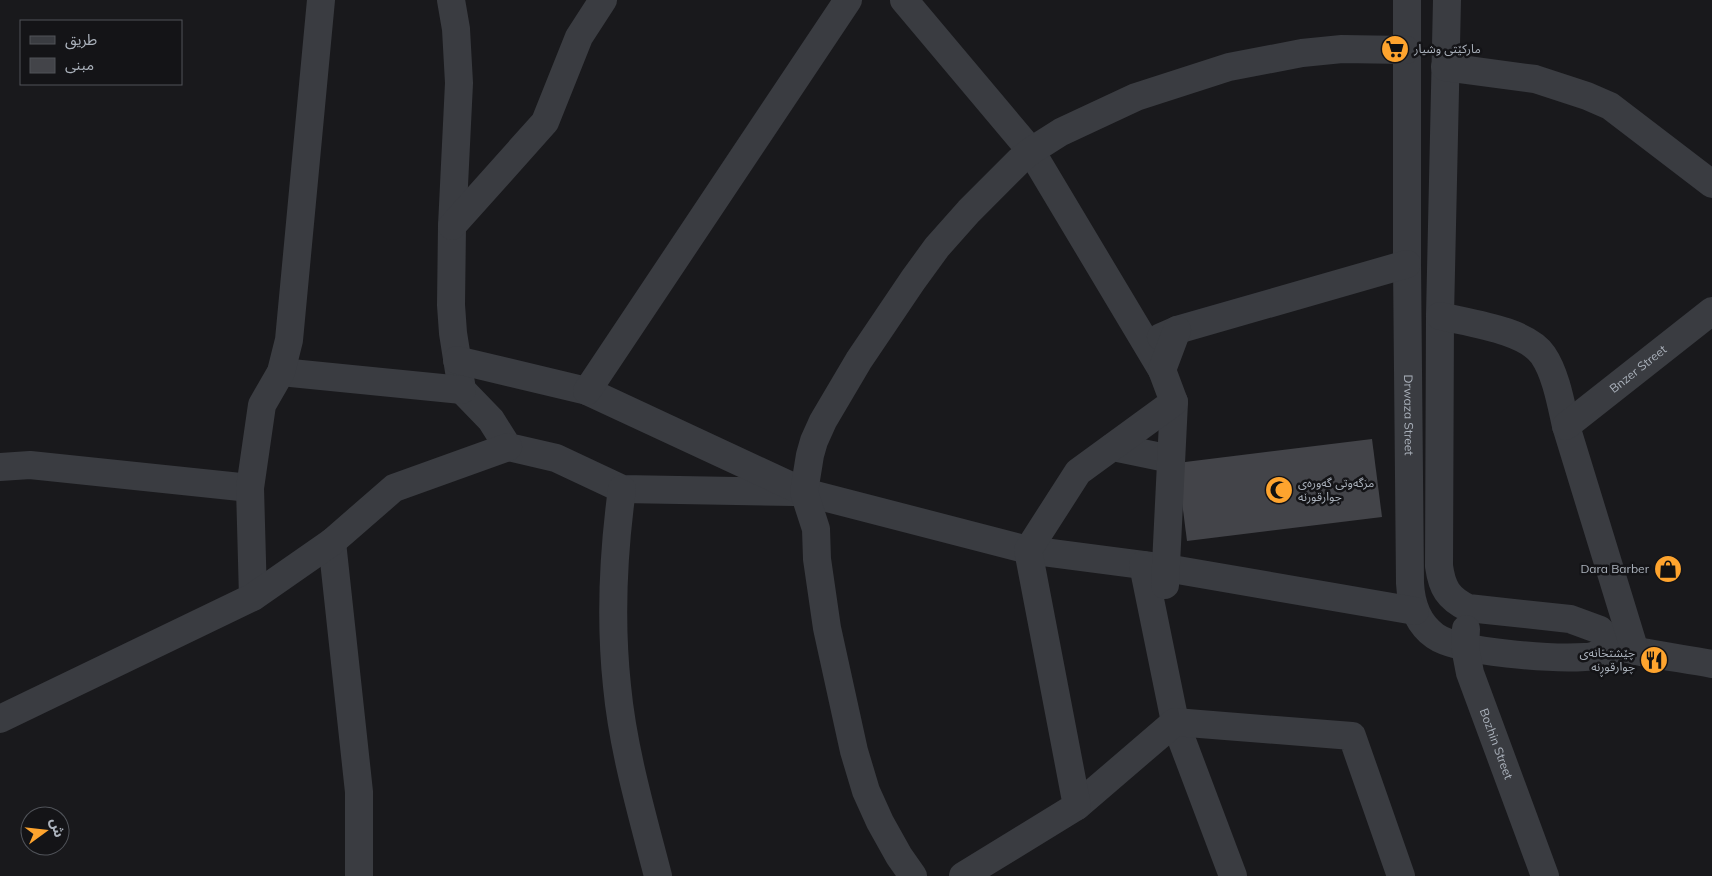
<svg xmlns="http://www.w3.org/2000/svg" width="1712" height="876" viewBox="0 0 1712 876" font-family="Mulish,'Noto Sans Arabic',sans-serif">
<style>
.building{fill:#434449}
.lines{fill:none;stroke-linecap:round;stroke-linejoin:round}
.minor{stroke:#3a3c41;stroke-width:28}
.labels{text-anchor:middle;stroke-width:5;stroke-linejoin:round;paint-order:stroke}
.poi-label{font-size:12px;fill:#abb2bc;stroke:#141417;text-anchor:start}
.street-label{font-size:12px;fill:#abb2bc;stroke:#141417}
</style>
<rect width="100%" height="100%" fill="#19191c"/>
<!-- building -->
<path class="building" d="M1372,439L1382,517L1187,541L1177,463Z"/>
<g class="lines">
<!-- minor -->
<g class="minor">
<path d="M451,0L456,29L459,83L452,226L451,305L453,333L462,390L491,420L508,447L556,458L622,489L794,492"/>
<path d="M904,0L1031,151L1162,370"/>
<path id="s1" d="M1407,0V264L1410,583C1411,604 1417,623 1435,636C1459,653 1554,659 1585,657C1596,657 1607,649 1618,648C1627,648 1639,652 1648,653C1669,657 1691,660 1712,664"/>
<path d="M1447,0L1440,316L1439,566C1442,588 1448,598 1468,608L1570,619L1600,630L1617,648"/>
<path d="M1445,67L1535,79L1587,96L1610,106L1712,184"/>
<path d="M452,226L545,122L579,37L603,0"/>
<path d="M1440,316C1469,323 1526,330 1543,355C1556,374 1561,404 1566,426L1635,651"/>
<path d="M1161,337L1177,330L1407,264"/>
<path d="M457,360L587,391L804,492L1028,550L1166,568L1415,611"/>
<path d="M281,372L462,390"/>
<path d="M587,391L848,0"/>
<path id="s2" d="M1566,426L1712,311"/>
<path d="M1113,447L1171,459"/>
<path d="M0,467L30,465L250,488"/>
<path d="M622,489C613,555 610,620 617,686C623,750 642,814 658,876"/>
<path d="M332,542L359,792V876"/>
<path d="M1143,565L1175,722L1233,876"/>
<path d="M1165,585L1174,402"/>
<path d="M253,597L250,488L262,405L281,372L289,340L321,0"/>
<path id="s3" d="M1466,629L1465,647L1470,673L1545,876"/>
<path d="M0,719L253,597L332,542L394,488L508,447"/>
<path d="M1077,806L1175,722L1352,736L1401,876"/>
<path d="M913,876L899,856L880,822L866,791L854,751L827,628L817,559L816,529L804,492L810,455L814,441L823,421L859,360L913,280L937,247L969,211L1020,160L1031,151L1061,132L1136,97L1229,67L1302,53L1342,49L1406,50"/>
<path d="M963,876L1077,806L1028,550L1078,472L1174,402L1162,370L1177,330"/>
</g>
</g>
<!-- icons -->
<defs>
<g id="supermarket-disc" transform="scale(1.4375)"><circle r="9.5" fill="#fea42e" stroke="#141417"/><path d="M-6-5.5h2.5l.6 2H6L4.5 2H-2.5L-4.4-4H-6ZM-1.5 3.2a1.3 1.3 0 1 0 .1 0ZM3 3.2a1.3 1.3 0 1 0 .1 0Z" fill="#111"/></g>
<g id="mosque-disc" transform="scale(1.4375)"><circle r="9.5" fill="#fea42e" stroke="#141417"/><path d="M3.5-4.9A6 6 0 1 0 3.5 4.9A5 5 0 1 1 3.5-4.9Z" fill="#111"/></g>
<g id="shop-disc" transform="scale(1.4375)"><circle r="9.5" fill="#fea42e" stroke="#141417"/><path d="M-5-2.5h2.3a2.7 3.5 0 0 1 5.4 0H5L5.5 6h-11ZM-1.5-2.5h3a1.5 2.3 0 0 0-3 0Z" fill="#111"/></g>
<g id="restaurant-disc" transform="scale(1.4375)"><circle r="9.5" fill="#fea42e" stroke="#141417"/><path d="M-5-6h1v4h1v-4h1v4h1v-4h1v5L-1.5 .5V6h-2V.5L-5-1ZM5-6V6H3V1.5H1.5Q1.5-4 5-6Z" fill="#111"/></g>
</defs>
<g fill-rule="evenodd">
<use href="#supermarket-disc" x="1395" y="49"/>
<use href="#mosque-disc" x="1279" y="490"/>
<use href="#shop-disc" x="1668" y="569"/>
<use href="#restaurant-disc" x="1654" y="660"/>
</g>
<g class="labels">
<!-- poi labels -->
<g class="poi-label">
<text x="1414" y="53">مارکێتی وشیار</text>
<text x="1298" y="487">مزگەوتی گەورەی<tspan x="1298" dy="14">جوارقورنە</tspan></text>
<text x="1649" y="573" text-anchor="end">Dara Barber</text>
<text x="1635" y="657" text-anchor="end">چێشتخانەی<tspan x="1635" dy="14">چوارقوڕنە</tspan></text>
</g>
<!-- street labels -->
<g class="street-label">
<text dy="4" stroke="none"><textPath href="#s2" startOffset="92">Bnzer Street</textPath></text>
<text dy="4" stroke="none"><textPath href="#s1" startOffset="415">Drwaza Street</textPath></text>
<text dy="4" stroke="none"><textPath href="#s3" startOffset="120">Bozhin Street</textPath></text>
</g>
</g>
<!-- legend -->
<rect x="20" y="20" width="162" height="65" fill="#141417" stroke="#505359"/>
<rect x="30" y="36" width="25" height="8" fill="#3a3c41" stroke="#505359"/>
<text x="65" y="45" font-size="15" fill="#abb2bc">طريق</text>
<rect x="30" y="58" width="25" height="15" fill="#434449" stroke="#505359"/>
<text x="65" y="70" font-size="15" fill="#abb2bc">مبنى</text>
<!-- north arrow -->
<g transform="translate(45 831) rotate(75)"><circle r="24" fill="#141417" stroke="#505359"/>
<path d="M0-4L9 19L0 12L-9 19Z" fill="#fea42e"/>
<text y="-8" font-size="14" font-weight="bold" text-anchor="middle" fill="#abb2bc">ش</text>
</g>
</svg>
